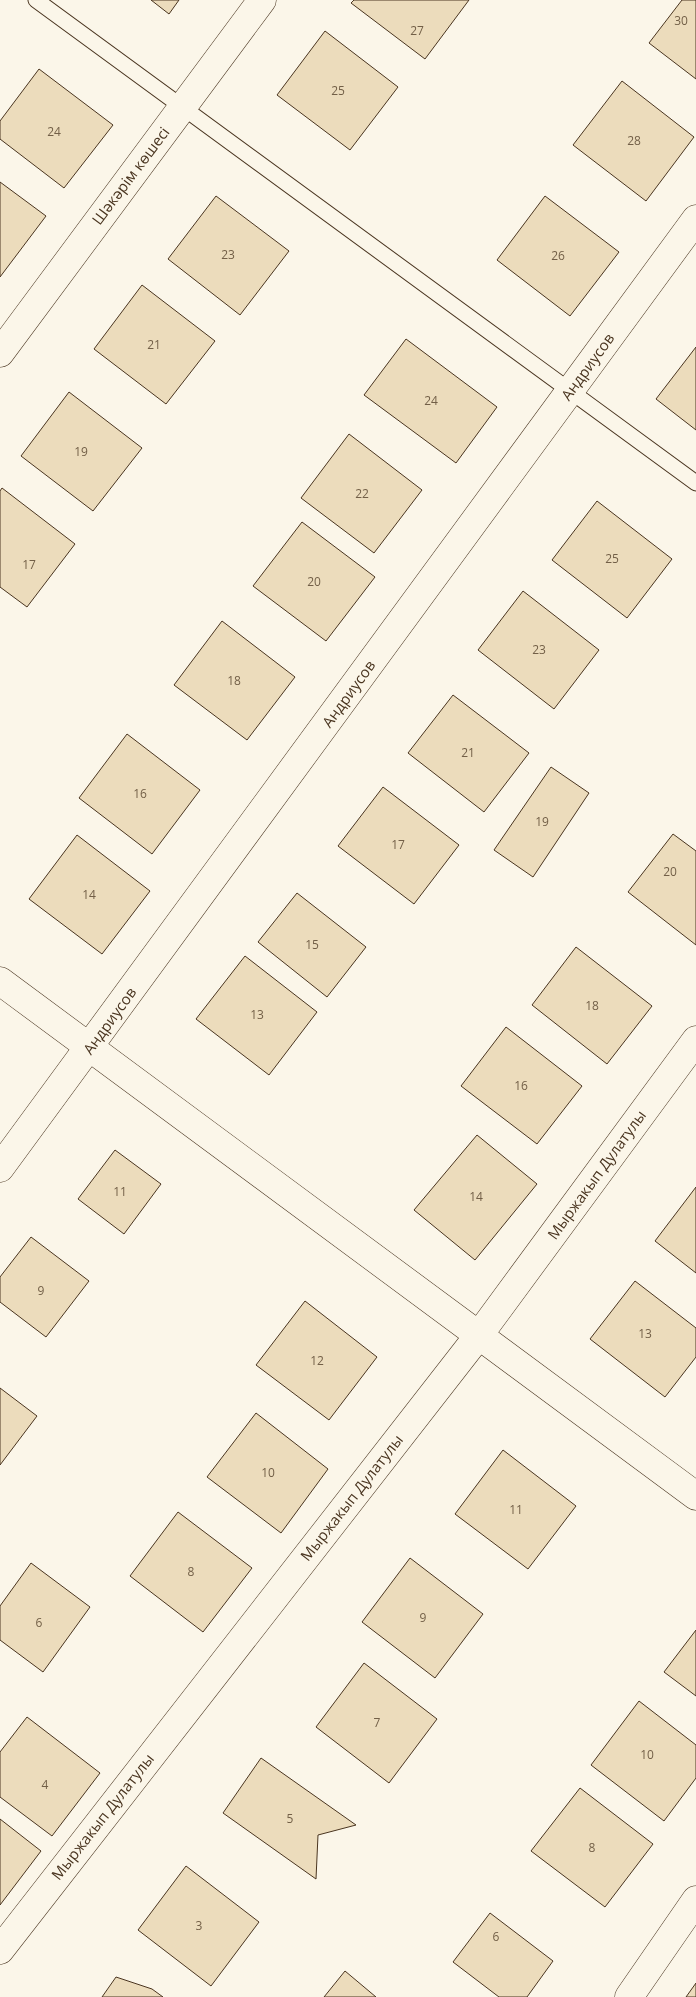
<svg xmlns="http://www.w3.org/2000/svg" width="696" height="1997" viewBox="0 0 696 1997" font-family="'Open Sans',sans-serif">
<style>
.building{fill:#ecdcbc;stroke:#4a3520}
.lines{fill:none;stroke-linecap:round;stroke-linejoin:round}
.lane-casing{stroke:#4a3520;stroke-width:17}
.street-casing{stroke:#4a3520;stroke-width:29}
.lane{stroke:#fbf6e9;stroke-width:15}
.street{stroke:#fbf6e9;stroke-width:28}
.labels{text-anchor:middle;stroke-width:4;stroke-linejoin:round;paint-order:stroke}
.number-label{font-size:12px;fill:#725f47}
.street-label{font-size:15px;fill:#4a3520;stroke:#fbf6e9}
</style>
<rect width="100%" height="100%" fill="#fbf6e9"/>
<!-- building -->
<path class="building" d="M151,0H179L169,14Z
M354,0H469L425,59L351,3Z
M682,0H696V79L649,43Z
M325,31L398,87L350,150L277,95Z
M39,69L113,125L64,188L0,139V121Z
M622,81L694,137L646,201L573,145Z
M0,182L46,216L0,277Z
M216,196L289,251L240,315L168,259Z
M545,196L619,252L570,316L497,260Z
M142,285L215,341L166,404L94,349Z
M406,339L497,407L456,463L364,395Z
M696,347V430L656,399Z
M69,392L142,448L93,511L21,456Z
M349,434L422,490L374,553L301,498Z
M2,488L75,544L27,607L0,587V491Z
M597,501L672,559L627,618L552,560Z
M302,522L375,577L326,641L253,586Z
M523,591L599,650L554,709L478,650Z
M222,621L295,677L247,740L174,685Z
M453,695L529,753L484,812L408,753Z
M127,734L200,790L152,854L79,798Z
M551,767L589,793L533,877L494,850Z
M383,787L459,845L414,904L338,846Z
M673,834L696,851V945L628,892Z
M77,835L150,891L102,954L29,899Z
M297,893L366,947L327,997L258,942Z
M576,947L652,1006L607,1064L532,1005Z
M245,956L317,1012L269,1075L196,1019Z
M506,1027L582,1086L537,1144L461,1086Z
M477,1135L537,1184L475,1260L414,1210Z
M115,1150L161,1184L124,1234L78,1199Z
M696,1187V1273L655,1241Z
M31,1237L89,1281L46,1337L0,1302V1277Z
M635,1281L696,1328V1357L665,1397L590,1339Z
M305,1301L377,1357L329,1420L256,1365Z
M0,1388L37,1416L0,1465Z
M256,1413L328,1469L281,1533L207,1477Z
M503,1450L576,1506L528,1569L455,1514Z
M178,1512L252,1568L203,1632L130,1576Z
M410,1558L483,1614L435,1678L362,1622Z
M31,1563L90,1607L43,1672L0,1640V1606Z
M696,1630V1696L664,1672Z
M364,1663L437,1719L389,1783L316,1727Z
M639,1701L696,1745V1778L664,1821L591,1765Z
M27,1717L100,1773L52,1836L0,1797V1752Z
M261,1758L356,1825L318,1835L316,1879L223,1813Z
M580,1788L653,1844L605,1907L531,1851Z
M0,1819L41,1851L0,1905Z
M186,1866L259,1922L211,1986L138,1930Z
M490,1913L553,1961L527,1997H499L453,1962Z
M345,1971L376,1997H324Z
M116,1977L152,1989L163,1997H102Z
M696,1983V1997H686Z"/>
<g class="lines">
<!-- lane casing -->
<g class="lane-casing">
<path id="lane" d="M36,0L696,483"/>
</g>
<!-- street casing -->
<g class="street-casing">
<path id="street" d="M0,353L262,0
M0,981L696,1496
M0,1168L696,219
M0,1950L479,1335L696,1040
M629,1997L696,1900"/>
</g>
<!-- lane -->
<use href="#lane" class="lane"/>
<!-- street -->
<use href="#street" class="street"/>
</g>
<g class="labels">
<!-- number labels -->
<g class="number-label">
<text x="681" y="25">30</text>
<text x="417" y="35">27</text>
<text x="338" y="95">25</text>
<text x="54" y="136">24</text>
<text x="634" y="145">28</text>
<text x="228" y="259">23</text>
<text x="558" y="260">26</text>
<text x="154" y="349">21</text>
<text x="431" y="405">24</text>
<text x="81" y="456">19</text>
<text x="362" y="498">22</text>
<text x="612" y="563">25</text>
<text x="29" y="569">17</text>
<text x="314" y="586">20</text>
<text x="539" y="654">23</text>
<text x="234" y="685">18</text>
<text x="468" y="757">21</text>
<text x="140" y="798">16</text>
<text x="542" y="826">19</text>
<text x="398" y="849">17</text>
<text x="670" y="876">20</text>
<text x="89" y="899">14</text>
<text x="312" y="949">15</text>
<text x="592" y="1010">18</text>
<text x="257" y="1019">13</text>
<text x="521" y="1090">16</text>
<text x="120" y="1196">11</text>
<text x="476" y="1201">14</text>
<text x="41" y="1295">9</text>
<text x="645" y="1338">13</text>
<text x="317" y="1365">12</text>
<text x="268" y="1477">10</text>
<text x="516" y="1514">11</text>
<text x="191" y="1576">8</text>
<text x="423" y="1622">9</text>
<text x="39" y="1627">6</text>
<text x="377" y="1727">7</text>
<text x="647" y="1759">10</text>
<text x="45" y="1789">4</text>
<text x="290" y="1823">5</text>
<text x="592" y="1852">8</text>
<text x="199" y="1930">3</text>
<text x="496" y="1941">6</text>
</g>
<!-- street labels -->
<g class="street-label">
<text transform="translate(131 176) rotate(-53)" y="5">Шәкәрім көшесі</text>
<text transform="translate(588 367) rotate(-54)" y="5">Андриусов</text>
<text transform="translate(349 694) rotate(-54)" y="5">Андриусов</text>
<text transform="translate(110 1021) rotate(-54)" y="5">Андриусов</text>
<text transform="translate(597 1175) rotate(-54)" y="5">Мыржакып Дулатулы</text>
<text transform="translate(352 1498) rotate(-52)" y="5">Мыржакып Дулатулы</text>
<text transform="translate(103 1817) rotate(-52)" y="5">Мыржакып Дулатулы</text>
</g>
</g>
</svg>
